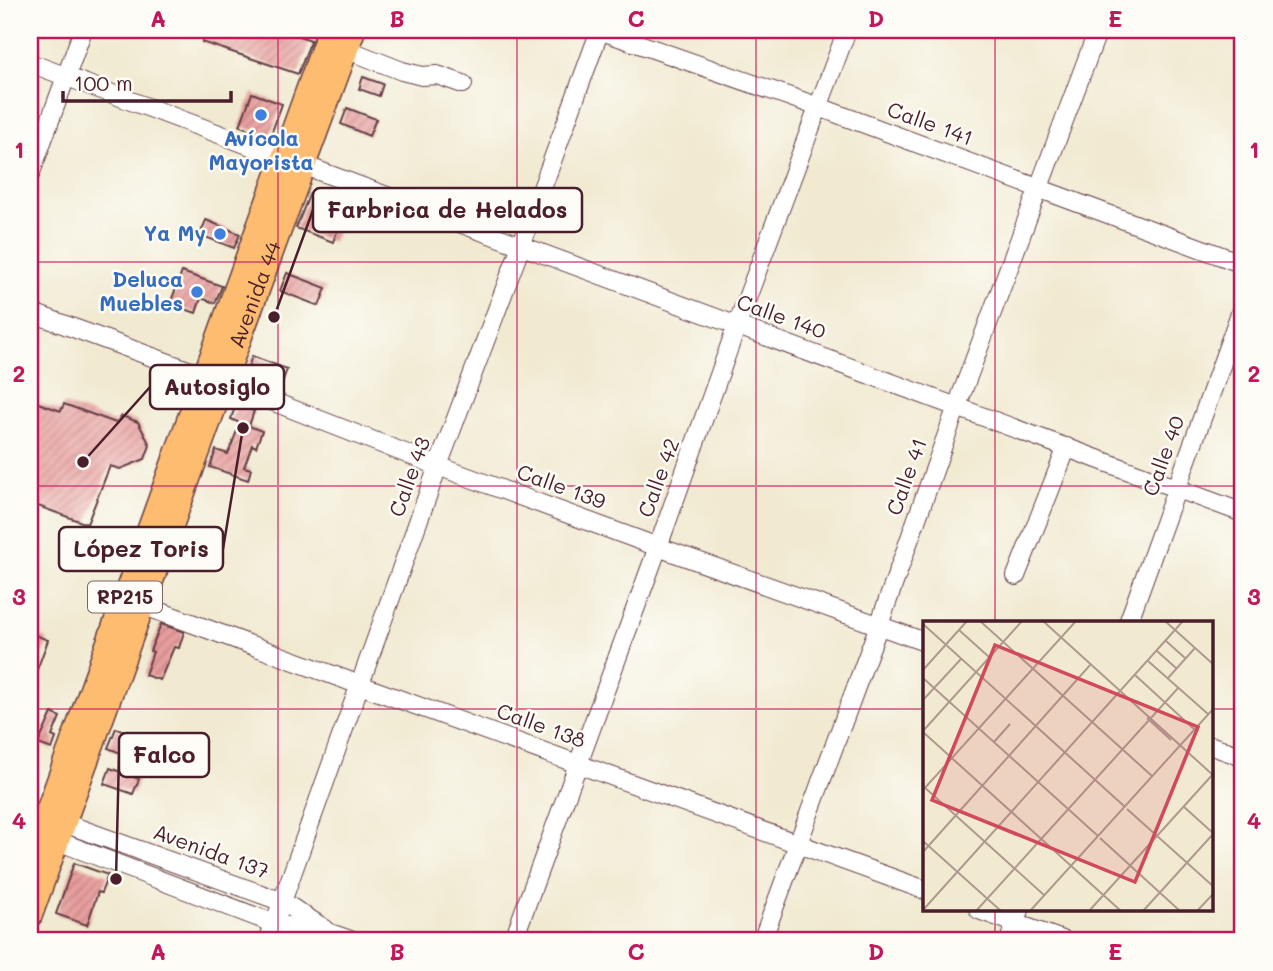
<svg xmlns="http://www.w3.org/2000/svg" width="1273" height="971" viewBox="0 0 1273 971" font-family="Mali,sans-serif">
<style>
.building{fill:url(#building-hatch)}
.lines{fill:none;stroke-linecap:round;stroke-linejoin:round}
.minor-casing{stroke:#633d44;stroke-width:20}
.highway-casing{stroke:#633d44;stroke-width:27}
.minor{stroke:#fff;stroke-width:18}
.highway{stroke:#fdbc70;stroke-width:24}
.grid{fill:none;stroke:#c2185b;stroke-width:2;stroke-opacity:0.55}
.shop-dot{fill:#3f7fe0;stroke:#fdfcf7;stroke-width:2.5}
.labels{text-anchor:middle;stroke-width:5;stroke-linejoin:round;paint-order:stroke}
.shield{fill:#fdfcf7;stroke:#806168;stroke-width:2}
.shield-label{font-size:19px;font-weight:bold;fill:#4a1f2b}
.street-label{font-size:21px;fill:#4a1f2b;stroke:#fdfcf7}
.shop-label{font-size:21px;font-weight:bold;fill:#366cbe;stroke:#fdfcf7;text-anchor:end}
.inset-road{fill:none;stroke:#ae998f;stroke-width:2}
.view{fill:#d1495b;fill-opacity:0.15;stroke:#d1495b;stroke-width:3.5}
.inset-edge{fill:none;stroke:#4a1f2b;stroke-width:3.5}
.leader{fill:none;stroke:#4a1f2b;stroke-width:2.5}
.callout-dot{fill:#4a1f2b;stroke:#fdfcf7;stroke-width:2.5}
.callout{fill:#fdfcf7;stroke:#4a1f2b;stroke-width:2.5}
.callout-label{font-size:23px;text-anchor:middle;font-weight:bold;fill:#4a1f2b}
.neatline{fill:none;stroke:#c2185b;stroke-width:2.5}
.grid-label{font-size:23px;text-anchor:middle;font-weight:bold;fill:#c2185b}
</style>
<defs>
<pattern id="building-hatch" width="6" height="6" patternUnits="userSpaceOnUse" patternTransform="scale(1.75)"><rect width="6" height="6" fill="#e89e9d"/><path d="M-1 1l2-2M0 6l6-6M5 7l2-2" fill="none" stroke="#be8080"/></pattern>
</defs>
<rect width="100%" height="100%" fill="#fdfcf7"/>
<filter id="ink" filterUnits="userSpaceOnUse"><feTurbulence type="fractalNoise" baseFrequency=".0143" numOctaves="2"/><feDisplacementMap in="SourceGraphic" scale="14" xChannelSelector="R" yChannelSelector="G"/><feConvolveMatrix kernelMatrix="1 2 1 2 8 2 1 2 1" color-interpolation-filters="sRGB"/></filter>
<filter id="wash" filterUnits="userSpaceOnUse"><feTurbulence type="fractalNoise" baseFrequency=".00686" numOctaves="4" result="noise"/><feDisplacementMap in="SourceGraphic" scale="28" xChannelSelector="R" yChannelSelector="G"/><feGaussianBlur stdDeviation="1.57" result="paint"/><feColorMatrix in="noise" values="0 0 0 0 0 0 0 0 0 0 0 0 0 0 0 0 0 1.4 0 .05"/><feComposite in="paint" operator="in"/></filter>
<g filter="url(#wash)">
<rect width="100%" height="100%" fill="#f1ead1"/>
<g id="blocks">
<!-- building -->
<path class="building" d="M206,30H234L248,34L250,30H280L311,40L298,74L202,42Z
M363,77L383,84L379,96L359,89Z
M252,93L282,104L270,137L240,126Z
M347,108L376,119L369,136L341,124Z
M310,193L361,213L354,230L340,224L333,242L296,228Z
M206,220L240,234L234,248L200,235Z
M182,272L222,286L215,303L201,298L196,313L170,304Z
M287,273L326,288L319,306L280,291Z
M252,356L287,369L281,386L246,374Z
M35,402L61,411L64,404L116,423L122,416L138,422L150,445L145,459L120,469L110,466L87,524L30,503V417Z
M236,404L254,411L249,426L262,431L256,447L252,445L244,467L251,469L248,480L210,467L216,450L228,454L240,423L231,419Z
M161,624L184,632L179,648L174,647L160,680L145,675L153,652L150,651Z
M30,633L48,640L31,686H30Z
M52,713L60,717L52,736L56,738L52,749L38,744Z
M116,728L136,735L128,756L108,748Z
M110,768L139,779L133,794L104,784Z
M74,863L108,875L101,893L98,892L87,925L56,914Z"/>
</g>
</g>
<g filter="url(#ink)">
<use href="#blocks" fill-opacity="0" stroke="#633d44" stroke-width="2"/>
<g class="lines">
<!-- minor casing -->
<g class="minor-casing">
<path id="minor" d="M599,30L819,107L1243,264
M346,49L402,71L422,76L437,75L463,84
M30,63L283,158
M303,165L1243,513
M30,175L83,30
M30,312L204,376
M223,382L438,466L658,547L925,642
M1016,576L1067,447
M142,605L360,685L925,890
M1128,623L1243,305
M1212,746L1243,757
M30,818H46L64,823L283,902L325,929
M47,837L275,924L330,933L353,941
M979,910L1065,941
M268,941L438,466L521,246L600,30
M513,941L658,547L737,325L847,30
M762,941L879,625L957,406L1098,30
M1009,941L1020,910"/>
</g>
<!-- highway casing -->
<g class="highway-casing">
<g id="highway">
<path d="M30,861L330,30"/>
<path id="s1" d="M30,915L223,382L353,30"/>
</g>
</g>
<!-- minor -->
<use href="#minor" class="minor"/>
<!-- highway -->
<use href="#highway" class="highway"/>
</g>
</g>
<!-- grid -->
<path class="grid" d="M278,30V941M517,30V941M756,30V941M995,30V623M30,262H1243M30,486H1243M30,709H925M1212,709H1243M995,910V941"/>
<!-- markers -->
<g class="shop-dot">
<circle cx="261" cy="115" r="7"/>
<circle cx="220" cy="234" r="7"/>
<circle cx="197" cy="292" r="7"/>
</g>
<g class="labels">
<!-- shield labels -->
<rect class="shield" x="88" y="581.5" width="74" height="31" rx="5"/>
<g class="shield-label">
<text x="125" y="604">RP215</text>
</g>
<!-- street labels -->
<g class="street-label">
<text transform="translate(930 124) rotate(20)" y="7">Calle 141</text>
<text dy="7" stroke="none"><textPath href="#s1" startOffset="660">Avenida 44</textPath></text>
<text transform="translate(781 317) rotate(20)" y="7">Calle 140</text>
<text transform="translate(1164 456) rotate(-70)" y="7">Calle 40</text>
<text transform="translate(410 477) rotate(-70)" y="7">Calle 43</text>
<text transform="translate(907 477) rotate(-70)" y="7">Calle 41</text>
<text transform="translate(659 478) rotate(-70)" y="7">Calle 42</text>
<text transform="translate(561 487) rotate(20)" y="7">Calle 139</text>
<text transform="translate(541 726) rotate(20)" y="7">Calle 138</text>
<text transform="translate(211 852) rotate(20)" y="7">Avenida 137</text>
</g>
<!-- shop labels -->
<g class="shop-label">
<text x="261" y="146" text-anchor="middle">Avícola<tspan x="261" dy="24">Mayorista</tspan></text>
<text x="206" y="241">Ya My</text>
<text x="183" y="287">Deluca<tspan x="183" dy="24">Muebles</tspan></text>
</g>
</g>
<!-- overview -->
<g transform="translate(923 621)">
<rect width="290" height="290" fill="#f1ead1"/>
<path class="inset-road" d="M57,0L229,155M120,0L291,155M242,0L291,44M0,3L201,185M36,9L66,36M243,20L262,37M234,30L253,47M225,40L285,93M0,49L44,0M212,54L271,108M0,57L175,215M245,57L272,27M0,79L38,38M224,97L248,119M0,110L99,0M0,111L198,290M71,121L87,103M0,165L121,274M0,169L153,0M260,185L291,213M204,188L291,266M177,217L257,290M0,220L78,290M0,231L168,43M0,289L260,0M53,290L256,66M107,290L291,87M166,290L291,152M220,290L291,212M274,290L291,272"/>
<path class="view" d="M72,24L275,106L212,261L9,179Z"/>
<rect width="290" height="290" class="inset-edge"/>
</g>
<!-- callouts -->
<path class="leader" d="M274 317L313 210M83 462L150 387M243 428L223 549M116 879L119 755"/>
<g class="callout-dot">
<circle cx="274" cy="317" r="7"/>
<circle cx="83" cy="462" r="7"/>
<circle cx="243" cy="428" r="7"/>
<circle cx="116" cy="879" r="7"/>
</g>
<g class="callout">
<rect x="313" y="188" width="269" height="44" rx="7"/>
<rect x="150" y="365" width="134" height="44" rx="7"/>
<rect x="59" y="527" width="164" height="44" rx="7"/>
<rect x="119" y="733" width="90" height="44" rx="7"/>
</g>
<g class="callout-label">
<text x="447" y="218">Farbrica de Helados</text>
<text x="217" y="395">Autosiglo</text>
<text x="141" y="557">López Toris</text>
<text x="164" y="763">Falco</text>
</g>
<!-- margin -->
<rect width="1273" height="971" fill="none" stroke="#fdfcf7" stroke-width="77"/>
<!-- scale -->
<path d="M63 91v10h168v-10" fill="none" stroke="#4a1f2b" stroke-width="3.5"/>
<text x="74" y="91" font-size="21" fill="#4a1f2b" stroke="#fdfcf7" stroke-width="5" paint-order="stroke">100 m</text>
<rect x="38" y="38" width="1196" height="894" class="neatline"/>
<g class="grid-label">
<text x="158" y="27">A</text>
<text x="397" y="27">B</text>
<text x="636" y="27">C</text>
<text x="876" y="27">D</text>
<text x="1115" y="27">E</text>
<text x="19" y="158">1</text>
<text x="1254" y="158">1</text>
<text x="19" y="382">2</text>
<text x="1254" y="382">2</text>
<text x="19" y="605">3</text>
<text x="1254" y="605">3</text>
<text x="19" y="829">4</text>
<text x="1254" y="829">4</text>
<text x="158" y="960">A</text>
<text x="397" y="960">B</text>
<text x="636" y="960">C</text>
<text x="876" y="960">D</text>
<text x="1115" y="960">E</text>
</g>
</svg>
